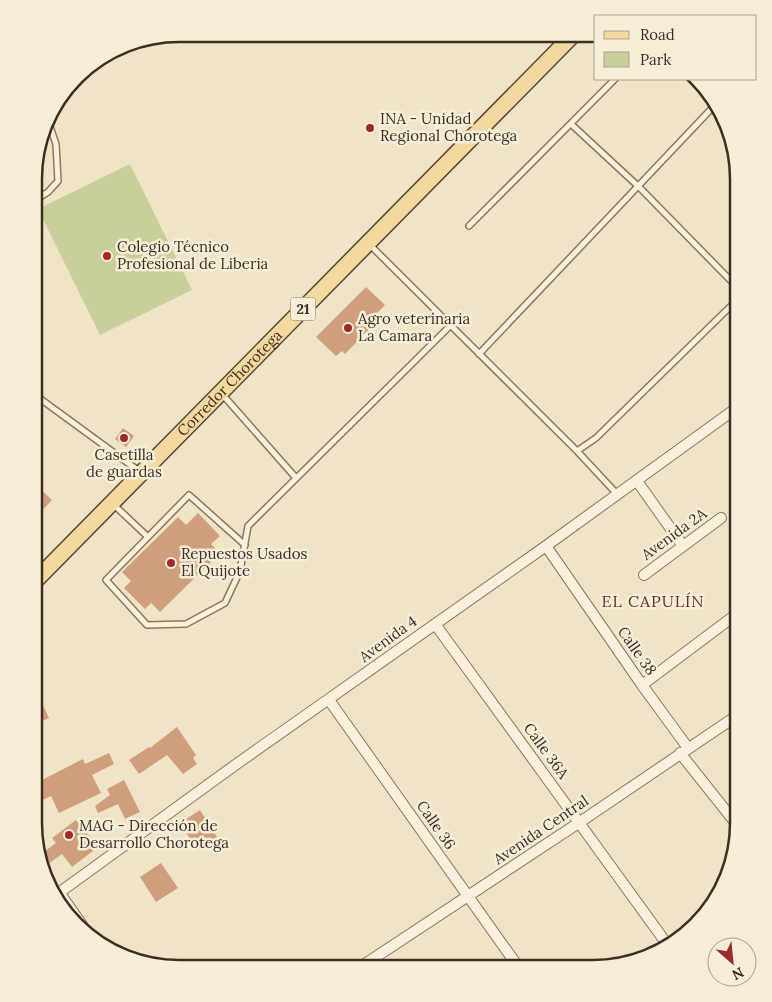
<svg xmlns="http://www.w3.org/2000/svg" width="772" height="1002" viewBox="0 0 772 1002" font-family="Lora,serif">
<style>
.park{fill:#c9cf9b}
.building{fill:#cf9f7d}
.lines{fill:none;stroke-linecap:round;stroke-linejoin:round}
.service-casing{stroke:#8d765c;stroke-width:8}
.minor-casing{stroke:#8d765c;stroke-width:12}
.primary-casing{stroke:#5b4430;stroke-width:18}
.service{stroke:#faf1dc;stroke-width:5}
.minor{stroke:#faf1dc;stroke-width:10}
.primary{stroke:#f3d9a0;stroke-width:15}
.poi-dot{fill:#9e2a2b;stroke:#f7eed8;stroke-width:2}
.labels{text-anchor:middle;stroke-width:5;stroke-linejoin:round;paint-order:stroke}
.shield{fill:#f7eed8;stroke:#756857;stroke-width:1}
.shield-label{font-size:14px;font-weight:bold;fill:#3d2e20}
.poi-label{font-size:15px;fill:#3d2e20;stroke:#f7eed8;text-anchor:start}
.street-label{font-size:15px;fill:#3d2e20;stroke:#f7eed8}
.neighbourhood-label{font-size:16px;letter-spacing:1px;fill:#6b2e1e;stroke:#f7eed8}
.rim{fill:none;stroke:#3d2e20;stroke-width:2.5}
</style>
<rect width="100%" height="100%" fill="#f0e4c8"/>
<!-- park -->
<path class="park" d="M130,164L192,290L100,335L38,209Z"/>
<!-- building -->
<path class="building" d="M366,287L385,305L375,315L379,319L345,354L342,351L336,356L316,337Z
M123,428L134,436L126,447L115,439Z
M34,483L52,500L34,519Z
M198,513L220,536L211,544L220,553L160,612L151,603L145,609L124,588L131,581L122,572L178,517L186,525Z
M34,687L49,718L34,725Z
M177,727L196,755L193,758L197,764L183,774L167,755L139,774L129,760L149,747L150,748Z
M109,753L114,764L92,775L101,793L59,813L51,796L40,801L34,789V784L83,759L85,764Z
M124,780L140,812L125,819L118,804L98,813L95,806L110,795L107,789Z
M200,810L217,837L197,850L180,823Z
M76,820L98,847L72,867L62,854L44,867L41,854L56,843L52,838Z
M161,863L178,888L156,902L140,877Z"/>
<g class="lines">
<!-- service casing -->
<g class="service-casing">
<path id="service" d="M571,124L639,187L738,288
M35,200L48,192L58,181L56,144L48,121
M469,226L615,79
M369,244L577,451L596,438L738,299
M479,354L715,105
M222,394L296,478
M35,395L139,471
M577,451L617,494
M114,505L148,537
M245,545L189,495L106,580L147,625L186,624L225,603L240,571L248,526L451,325"/>
</g>
<!-- minor casing -->
<g class="minor-casing">
<path id="minor" d="M637,481L683,546
M546,546L642,685L688,748
M644,575L721,518
M435,624L667,944
M642,685L738,613
M329,700L519,968
M680,753L738,826
M59,892L82,925
M56,895L238,763L546,546L738,407
M359,968L580,822L738,715"/>
</g>
<!-- primary casing -->
<g class="primary-casing">
<g id="primary">
<path id="s1" d="M34,582L573,35"/>
</g>
</g>
<!-- service -->
<use href="#service" class="service"/>
<!-- minor -->
<use href="#minor" class="minor"/>
<!-- primary -->
<use href="#primary" class="primary"/>
</g>
<!-- markers -->
<g class="poi-dot">
<circle cx="370" cy="128" r="5"/>
<circle cx="107" cy="256" r="5"/>
<circle cx="348" cy="328" r="5"/>
<circle cx="124" cy="438" r="5"/>
<circle cx="171" cy="563" r="5"/>
<circle cx="69" cy="835" r="5"/>
</g>
<g class="labels">
<!-- shield labels -->
<rect class="shield" x="290.5" y="297.5" width="25" height="23" rx="4"/>
<g class="shield-label">
<text x="303" y="314">21</text>
</g>
<!-- poi labels -->
<g class="poi-label">
<text x="380" y="124">INA - Unidad<tspan x="380" dy="17">Regional Chorotega</tspan></text>
<text x="117" y="252">Colegio Técnico<tspan x="117" dy="17">Profesional de Liberia</tspan></text>
<text x="358" y="324">Agro veterinaria<tspan x="358" dy="17">La Camara</tspan></text>
<text x="124" y="460" text-anchor="middle">Casetilla<tspan x="124" dy="17">de guardas</tspan></text>
<text x="181" y="559">Repuestos Usados<tspan x="181" dy="17">El Quijote</tspan></text>
<text x="79" y="831">MAG - Dirección de<tspan x="79" dy="17">Desarrollo Chorotega</tspan></text>
</g>
<!-- street labels -->
<g class="street-label">
<text dy="5" stroke="none"><textPath href="#s1" startOffset="279">Corredor Chorotega</textPath></text>
<text transform="translate(674 534) rotate(-36)" y="5">Avenida 2A</text>
<text transform="translate(388 639) rotate(-36)" y="5">Avenida 4</text>
<text transform="translate(637 651) rotate(55)" y="5">Calle 38</text>
<text transform="translate(546 751) rotate(54)" y="5">Calle 36A</text>
<text transform="translate(436 825) rotate(55)" y="5">Calle 36</text>
<text transform="translate(541 830) rotate(-34)" y="5">Avenida Central</text>
</g>
<!-- neighbourhood labels -->
<g class="neighbourhood-label">
<text x="653" y="607">EL CAPULÍN</text>
</g>
</g>
<!-- crop -->
<path d="M0 0H772V1002H0ZM179 42H593A137 137 0 0 1 730 179V823A137 137 0 0 1 593 960H179A137 137 0 0 1 42 823V179A137 137 0 0 1 179 42Z" fill="#f7eed8" fill-rule="evenodd"/>
<path class="rim" d="M179 42H593A137 137 0 0 1 730 179V823A137 137 0 0 1 593 960H179A137 137 0 0 1 42 823V179A137 137 0 0 1 179 42Z"/>
<!-- legend -->
<rect x="594" y="15" width="162" height="65" fill="#f7eed8" stroke="#ada18e"/>
<rect x="604" y="31" width="25" height="8" fill="#f3d9a0" stroke="#ada18e"/>
<text x="640" y="40" font-size="15" fill="#3d2e20">Road</text>
<rect x="604" y="52" width="25" height="15" fill="#c9cf9b" stroke="#ada18e"/>
<text x="640" y="65" font-size="15" fill="#3d2e20">Park</text>
<!-- north arrow -->
<g transform="translate(732 962) rotate(153)"><circle r="24" fill="#f7eed8" stroke="#ada18e"/>
<path d="M0-4L9 19L0 12L-9 19Z" fill="#9e2a2b"/>
<text y="-8" font-size="14" font-weight="bold" text-anchor="middle" fill="#3d2e20">N</text>
</g>
</svg>
